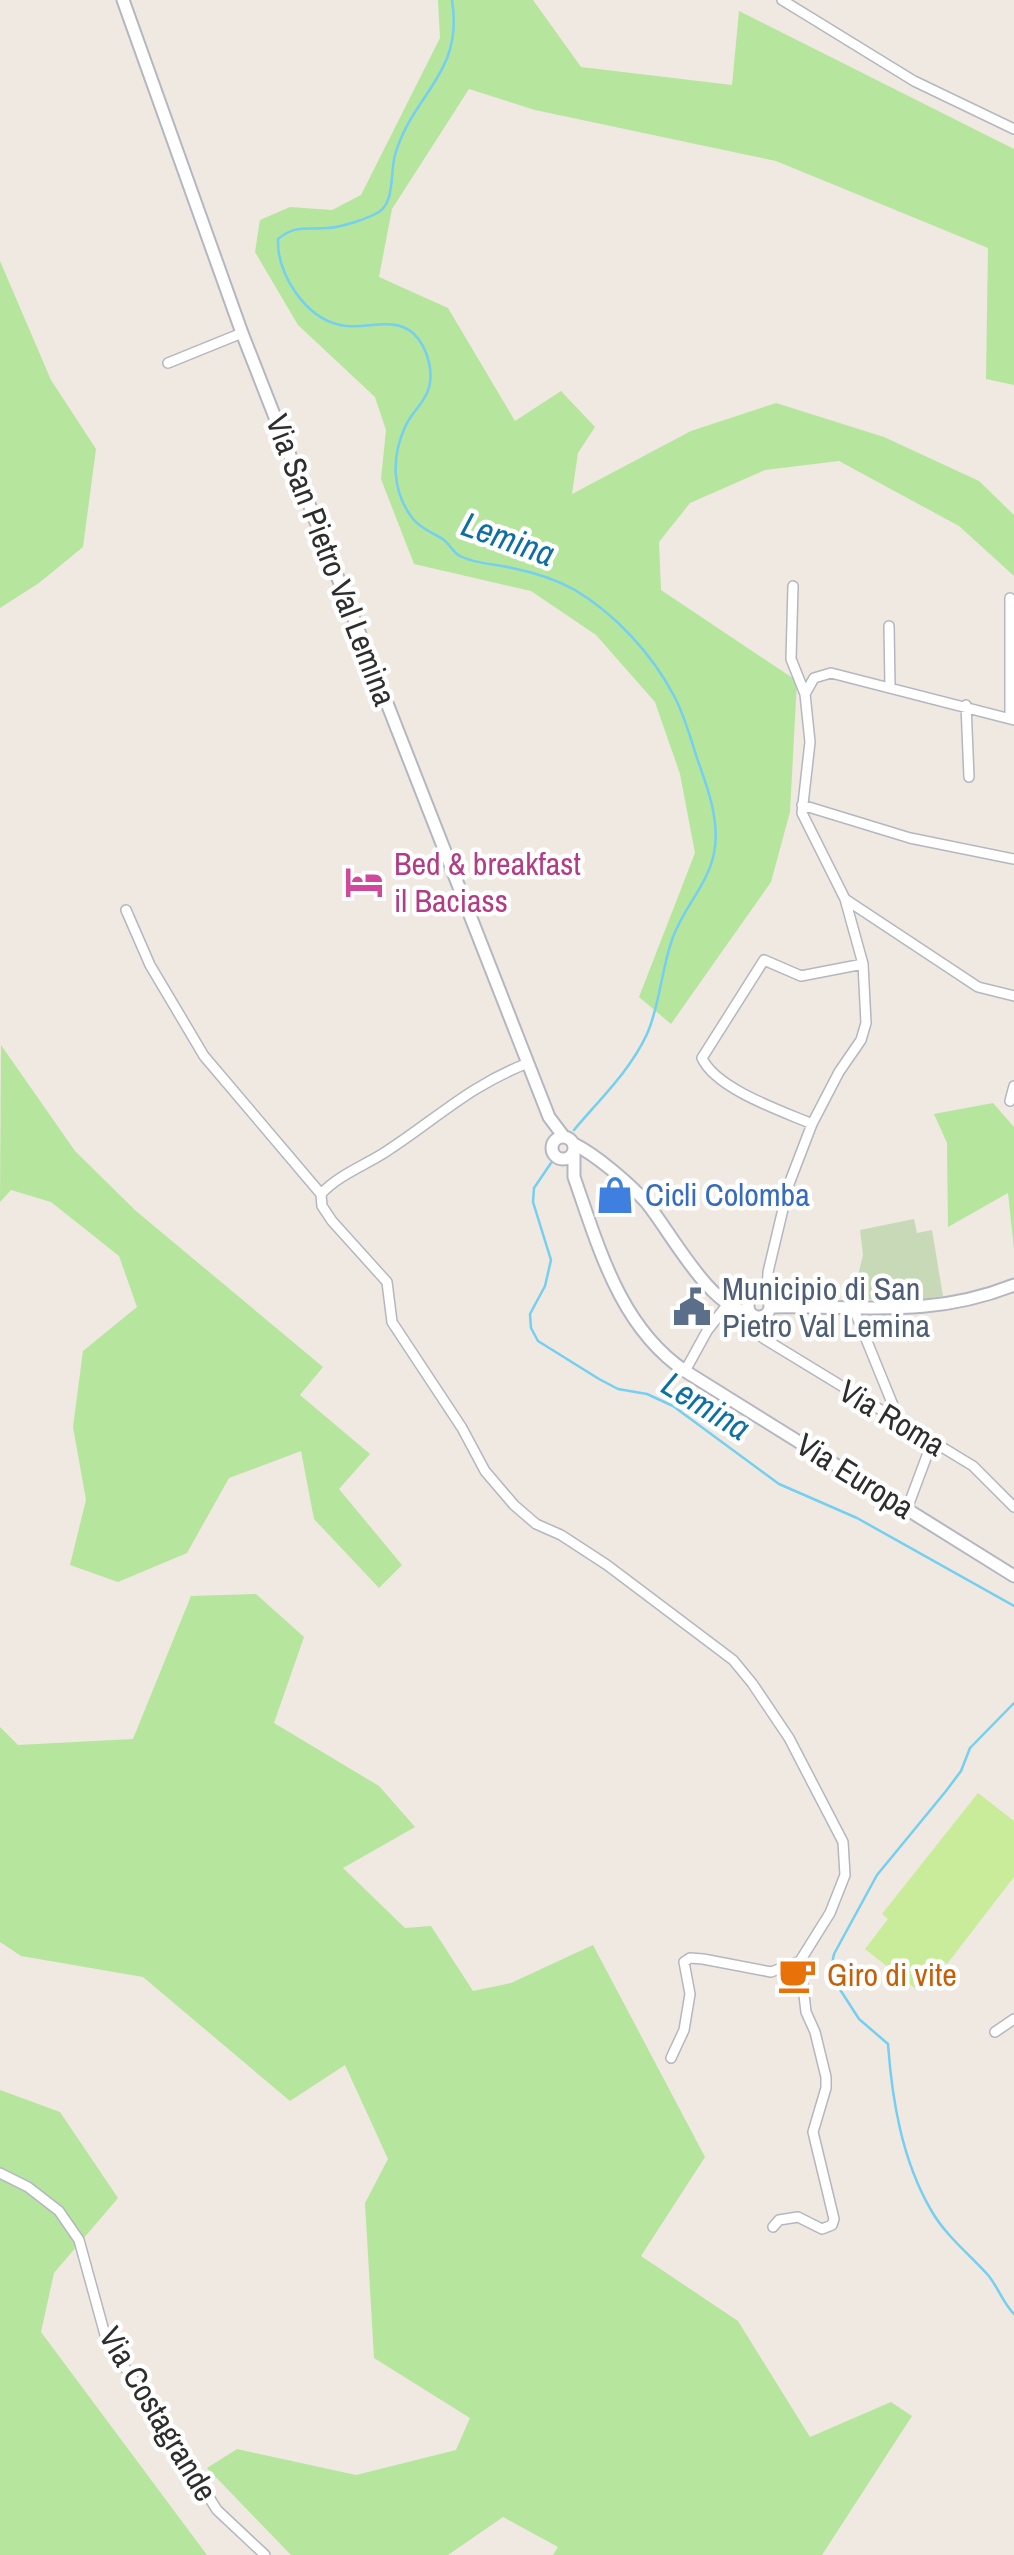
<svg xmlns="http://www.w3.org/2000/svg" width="1014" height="2555" viewBox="0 0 1014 2555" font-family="'Archivo Narrow',sans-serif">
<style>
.green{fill:#b6e59e}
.cemetery{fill:#c8d9b8}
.pitch{fill:#c9ec9a}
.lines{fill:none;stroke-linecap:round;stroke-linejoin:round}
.stream{stroke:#75cff0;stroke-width:2.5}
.minor-casing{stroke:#b4b7c1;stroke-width:12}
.tertiary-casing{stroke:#b4b7c1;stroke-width:15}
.minor{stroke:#fff;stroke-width:9}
.tertiary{stroke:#fff;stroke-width:11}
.labels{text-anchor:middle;stroke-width:9;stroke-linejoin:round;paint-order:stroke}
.street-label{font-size:32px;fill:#2e2e2e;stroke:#fff}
.hotel-label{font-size:32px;fill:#b23c85;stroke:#fff;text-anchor:start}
.shop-label{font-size:32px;fill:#366cbe;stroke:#fff;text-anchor:start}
.service-label{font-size:32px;fill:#4e5e75;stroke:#fff;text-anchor:start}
.food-label{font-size:32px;fill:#c56008;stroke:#fff;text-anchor:start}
.water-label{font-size:35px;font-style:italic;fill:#0d6fa3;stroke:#fff}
</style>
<rect width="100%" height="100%" fill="#efe9e1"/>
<!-- green -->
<path class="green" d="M438,0H533L581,67L732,85L739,11L1014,149V385L986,379L988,248L776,161L535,110L469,89L392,209L379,277L448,308L515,421L561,391L595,427L578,453L572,494L691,431L776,403L884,437L979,481L1014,515V576L959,526L839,461L765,470L690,503L659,542L661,590L797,681L790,812L771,882L671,1024L639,997L695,853L680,774L655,702L596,635L531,591L414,564L381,479L386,430L375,397L298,325L255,252L260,220L290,207L332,210L361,195L440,38Z
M0,261L51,380L96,449L83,547L39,583L0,608Z
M1,1045L75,1151L136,1211L323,1367L300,1395L370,1454L339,1489L402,1565L379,1588L314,1519L301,1451L229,1478L187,1553L118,1582L70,1565L86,1500L73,1427L83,1351L137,1307L119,1256L51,1202L11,1190L0,1202Z
M993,1103L1014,1127V1249L1008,1193L948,1227L947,1143L934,1114Z
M256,1594L304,1637L274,1723L379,1786L415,1827L343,1868L405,1928L431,1926L473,1991L511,1983L593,1945L705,2157L641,2256L738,2321L810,2437L891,2402L912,2416L822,2555H553L558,2547L503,2517L448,2555H291L207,2468L237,2449L356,2475L456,2450L470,2418L374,2358L365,2203L388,2159L345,2065L290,2101L143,1977L21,1956L0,1942V1727L18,1745L133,1739L191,1596Z
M0,2090L60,2112L118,2198L54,2273L41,2332L207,2555H0Z"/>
<!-- cemetery -->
<path class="cemetery" d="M914,1219L917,1233L932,1230L943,1296L883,1305L882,1299L852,1300L863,1255L860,1230Z"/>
<!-- pitch -->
<path class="pitch" d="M978,1793L1014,1821V1877L947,1964L940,1959L916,1989L865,1949L888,1919L882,1914Z"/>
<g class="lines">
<!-- stream -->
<path class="stream" d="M452,0C464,74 413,93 395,155C390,173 395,201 379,212C367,219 342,227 328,228C307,230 296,224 278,239C277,273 304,317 340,325C364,331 392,315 413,333C428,347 436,376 426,395C420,407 410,415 405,427C391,458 392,492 413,519C421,529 434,533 444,540C450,545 454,553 460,556C475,564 496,564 512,568C532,572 557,580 575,590C615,614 651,653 673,694C685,715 691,741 699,764C709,791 720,824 714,853C708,885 682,909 672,940C661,971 660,1005 647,1034C630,1071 599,1100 574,1130
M551,1163L534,1188L533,1202L551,1260L545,1286L530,1314L531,1328L538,1341L599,1379L618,1389L647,1394L673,1406L779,1484L857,1518L1014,1606
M1014,1703L970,1748L961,1771L946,1791L877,1875L834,1954L830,1974L859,2019L888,2044C892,2100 902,2160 931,2210C945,2235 969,2254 988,2275C998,2287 1003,2303 1014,2314"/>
<!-- minor casing -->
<g class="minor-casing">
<path id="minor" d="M782,0L914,81L1014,129
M168,363L242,333
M793,586L791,659L805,694
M889,626L890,687
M966,705L969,777
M1010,718V598
M802,805L910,838L1014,859
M845,899L978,987L1014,996
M126,910L150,965L204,1056L321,1194L322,1206L332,1221L387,1282L392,1322L462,1428L485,1471L514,1505L536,1524L561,1535L607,1565L733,1660L752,1683L789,1738L843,1842L845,1875L830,1913L800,1961L771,1972L703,1959L690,1958L684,1962L690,1994L684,2030L671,2058
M1010,1101L1014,1086
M812,1124C782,1111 716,1089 702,1058L764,960L801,976L863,964
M321,1194C338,1175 366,1165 387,1151C439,1117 469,1086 528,1063
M767,1299L768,1272L789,1184L812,1124L839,1072L861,1040L866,1023L863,964L845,899L802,813L810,742L805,694L814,678L831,673L1014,720
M853,1307L899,1420
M757,1317L756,1332L763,1338L973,1466L1014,1507
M685,1371L707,1331L727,1305
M907,1509L932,1442
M995,2032L1014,2019
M0,2173L28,2187L59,2211L79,2240L107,2342L149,2402L217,2510L265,2555
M773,2227L779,2220L798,2217L822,2229L832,2225L834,2219L813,2132L826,2088V2077L815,2032L806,2012L800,1961"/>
</g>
<!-- tertiary casing -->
<g class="tertiary-casing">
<path id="tertiary" d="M123,0L242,333L549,1117L564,1137
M552 1148a11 11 0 1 1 22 0a11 11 0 1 1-22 0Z
M574,1144C596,1155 629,1183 646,1202C670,1231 711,1310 749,1312
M574,1155V1177C599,1248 620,1327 685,1371L1014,1576
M748 1306a11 11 0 1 1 22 0a11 11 0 1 1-22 0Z
M719,1295L751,1297
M770,1307C859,1305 928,1319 1014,1285
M730,1309L735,1318L756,1332"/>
</g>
<!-- minor -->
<use href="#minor" class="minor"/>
<!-- tertiary -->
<use href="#tertiary" class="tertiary"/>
</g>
<!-- icons -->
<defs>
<g id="hotel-bare" transform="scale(3)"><path d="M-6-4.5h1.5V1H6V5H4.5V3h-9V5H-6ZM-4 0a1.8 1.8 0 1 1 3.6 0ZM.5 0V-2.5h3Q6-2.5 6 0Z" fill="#d1479c" stroke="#fff" stroke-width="2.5" paint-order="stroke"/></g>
<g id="shop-bare" transform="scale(3)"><path d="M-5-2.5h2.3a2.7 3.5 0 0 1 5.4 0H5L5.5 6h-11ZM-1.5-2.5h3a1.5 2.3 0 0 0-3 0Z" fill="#3f7fe0" stroke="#fff" stroke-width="2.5" paint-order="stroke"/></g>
<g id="civic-bare" transform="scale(3)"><path d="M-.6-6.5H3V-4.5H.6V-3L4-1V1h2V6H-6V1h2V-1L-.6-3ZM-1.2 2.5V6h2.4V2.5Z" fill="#5c6f8a" stroke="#fff" stroke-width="2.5" paint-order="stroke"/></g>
<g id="cafe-bare" transform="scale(3)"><path d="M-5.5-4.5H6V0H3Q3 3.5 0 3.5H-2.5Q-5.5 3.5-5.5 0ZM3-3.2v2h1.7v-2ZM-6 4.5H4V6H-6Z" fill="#e8710a" stroke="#fff" stroke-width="2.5" paint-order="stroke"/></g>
</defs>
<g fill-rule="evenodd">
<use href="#hotel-bare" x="364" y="882"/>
<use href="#shop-bare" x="615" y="1195"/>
<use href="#civic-bare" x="692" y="1307"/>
<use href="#cafe-bare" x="797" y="1975"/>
</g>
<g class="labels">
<!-- street labels -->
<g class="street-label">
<text transform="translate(331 560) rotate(69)" y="11">Via San Pietro Val Lemina</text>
<text transform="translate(892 1418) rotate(31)" y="11">Via Roma</text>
<text transform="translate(855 1476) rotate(32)" y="11">Via Europa</text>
<text transform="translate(158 2414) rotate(59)" y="11">Via Costagrande</text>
</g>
<!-- hotel labels -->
<g class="hotel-label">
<text x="394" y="875">Bed &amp; breakfast<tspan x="394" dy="37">il Baciass</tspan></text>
</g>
<!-- shop labels -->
<g class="shop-label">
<text x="645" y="1206">Cicli Colomba</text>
</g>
<!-- service labels -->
<g class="service-label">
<text x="722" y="1300">Municipio di San<tspan x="722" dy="37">Pietro Val Lemina</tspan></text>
</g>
<!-- food labels -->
<g class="food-label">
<text x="827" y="1986">Giro di vite</text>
</g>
<!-- water labels -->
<g class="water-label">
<text transform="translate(508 539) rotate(20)" y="12">Lemina</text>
<text transform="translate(706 1406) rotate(32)" y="12">Lemina</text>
</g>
</g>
</svg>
